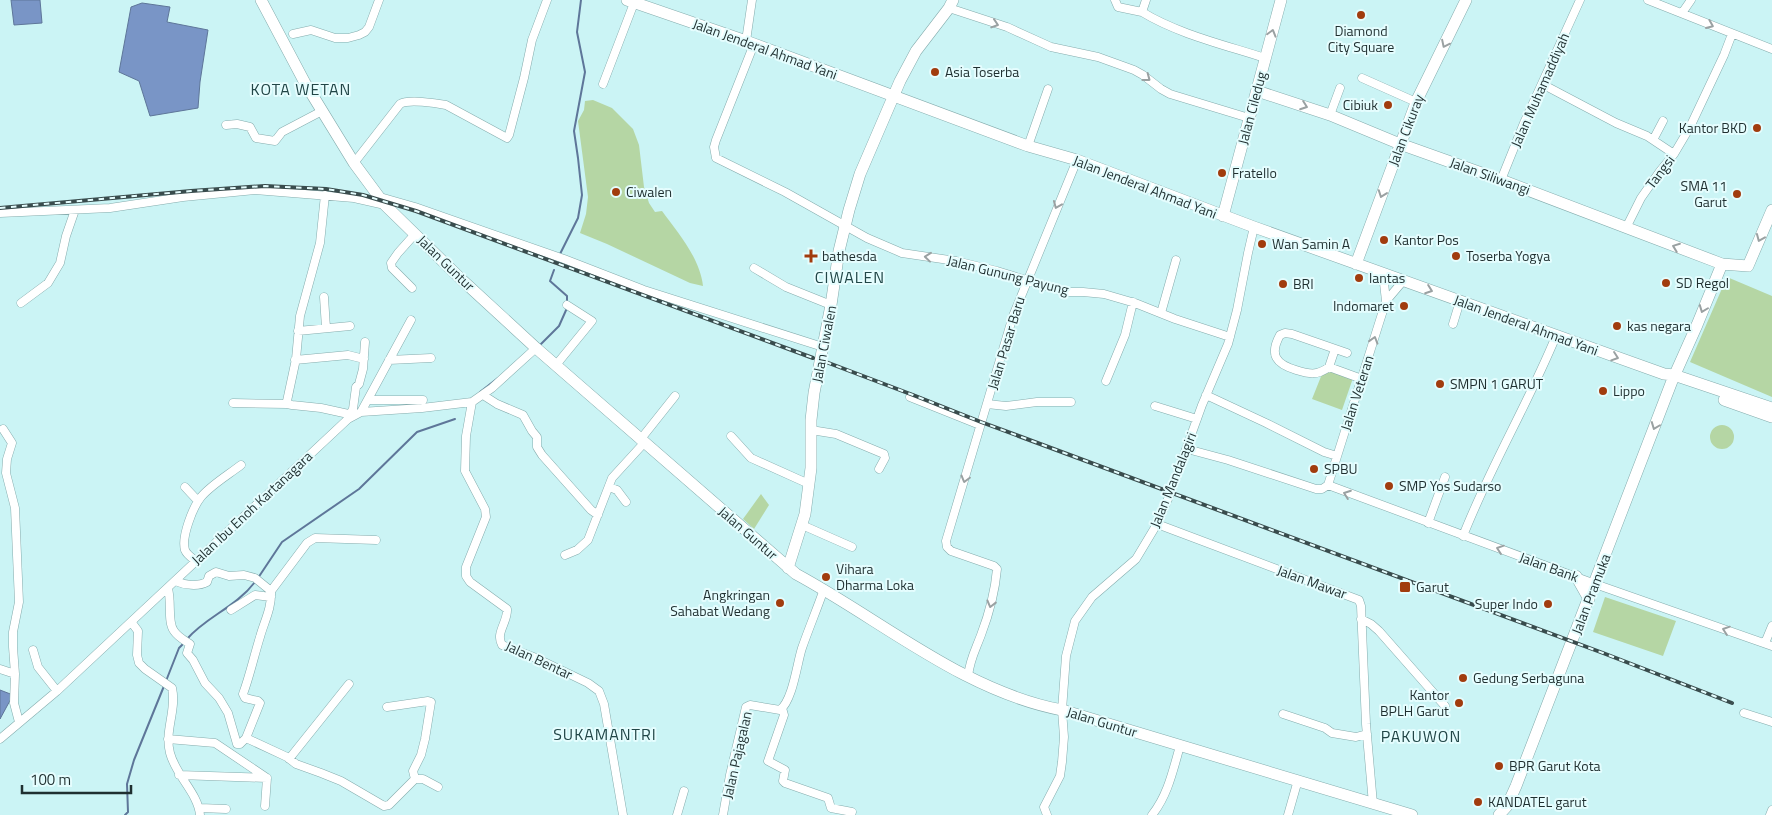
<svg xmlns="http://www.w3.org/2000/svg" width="1772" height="815" viewBox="0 0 1772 815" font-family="'Titillium Web',sans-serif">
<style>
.green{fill:#b5d6a4}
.water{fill:#7995c6;stroke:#5e7699}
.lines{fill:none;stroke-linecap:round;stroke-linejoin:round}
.stream{stroke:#5e7699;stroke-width:2}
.street-casing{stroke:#85acad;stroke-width:9}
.secondary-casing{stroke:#85acad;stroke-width:12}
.street{stroke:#fff;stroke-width:8}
.secondary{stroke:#fff;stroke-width:11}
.rail-casing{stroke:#394c4d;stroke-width:4}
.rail{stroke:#e5fdfe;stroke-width:2;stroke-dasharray:5.5;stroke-linecap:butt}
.oneway{stroke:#9aa1a2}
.poi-dot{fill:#a13c0e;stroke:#e5fdfe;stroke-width:2}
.labels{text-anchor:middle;stroke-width:4;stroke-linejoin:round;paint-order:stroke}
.poi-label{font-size:14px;fill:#1f2f30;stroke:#e5fdfe;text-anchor:start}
.street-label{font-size:14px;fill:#1f2f30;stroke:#e5fdfe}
.quarter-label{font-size:16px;letter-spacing:1px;fill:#214647;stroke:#e5fdfe}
</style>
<rect width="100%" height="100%" fill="#cbf4f5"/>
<!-- green -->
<path class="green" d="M593,100L612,108L633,129L639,145L644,187L649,203L655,212L662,211C678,233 700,258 703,286L690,283L607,244L580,233L586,214L588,197L578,121L584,110L585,101Z
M1727,277L1772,296V397L1690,362Z
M1331,372L1353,378L1342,410L1312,399L1322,374Z
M1710 437a12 12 0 1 1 24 0a12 12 0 1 1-24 0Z
M761,494L769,505L754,529L743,519Z
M1605,597L1676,621L1663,656L1593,632Z"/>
<!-- water -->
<path class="water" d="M11,0H40L42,23L14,25Z
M142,3L170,7L167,22L208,30L200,82L198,108L150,116L139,81L119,72L131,7Z
M0,690L13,695L0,719Z"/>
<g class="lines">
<!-- stream -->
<path class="stream" d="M560,254L578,218L582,195L578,158L574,131L585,72L577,32L581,0
M554,270L550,281L567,296V304
M539,346L559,326L567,308
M480,392L498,378
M258,578L282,542L359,489L417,432L455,419
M187,639C207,616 235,608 255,582
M166,681L179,648L184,643
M125,815L128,812L127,784L134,760L164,686"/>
<!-- street casing -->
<g class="street-casing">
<path id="street" d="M1115,0L1118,7L1142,12
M1146,0L1142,12C1178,34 1225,45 1265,58
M1648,0L1772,49
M949,8L1007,27L1051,47L1098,57L1134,70L1143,75L1161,89L1170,94L1249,118
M1682,13L1691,0
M293,34L311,30L335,38H348L359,35L365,32L369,27L379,0
M746,41L752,0
M754,44L716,140L714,147L716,158L785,192L867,238L902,253L956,261L997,271L1065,292H1083L1104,294L1135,303L1175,319L1230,337
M1362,78L1416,102
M603,84L634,3
M1542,84L1616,123L1647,136L1674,154
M1330,115L1340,88
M226,125L237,124L250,127L256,138L275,141L282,132L322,111
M1653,140L1663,121
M1028,146L1048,89
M354,163L400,104C408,99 436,103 446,105L507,138L509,135L524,78L532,40L547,0
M1501,180L1524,123L1580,0
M325,195L320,243L300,316L296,359L287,401V404L292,405L321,408L353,415
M380,197L415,207L564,259L644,290L823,347
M0,213L110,208L183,197L255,190L354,198L385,205
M1626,228L1641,198L1660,171L1674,154L1690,127L1724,55L1732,34
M754,268L786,287L831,305
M1383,274L1386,301
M412,288L392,268L391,263L398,253L415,234
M324,297L326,328
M21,303L48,283L60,263L66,236L75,210
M1161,313L1176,260
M1453,324L1460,301
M298,331L350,326
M1347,353L1292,334L1285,333L1280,335C1269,355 1276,364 1296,370C1309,374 1317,376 1329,367L1362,379
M295,360L348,355L364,359
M389,360L431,358
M556,365L592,321L567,305
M1329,367L1335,349
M1106,381L1125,335L1133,302
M483,395L497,404L523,415L532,431L537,437V447L542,455L591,510L598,515
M1206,395L1266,423L1324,452L1337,456
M910,397L980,425
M368,400H423
M472,402L466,436L465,471L485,509L486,517L466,567V576L470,582L507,609C508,622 495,633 502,645L536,658L588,683L599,691L604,704L623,815
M233,403L287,404
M987,404L1006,406L1037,402H1071
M1155,406L1197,419
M361,412L411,320
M350,414L353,409L356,387L359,384L363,369L365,342
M3,429L12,443L7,459L6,473L15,508L19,602L13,632V647L15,674L14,703L19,722
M811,430L836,434L884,454L885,458L879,469
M731,436L751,458L809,484
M640,440L675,396
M1187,449L1228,460L1316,489H1322L1328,485
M1328,485L1595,584L1772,646
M1328,485L1386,301L1403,281
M185,487L198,501
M609,487L617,490L626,502
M1428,523L1445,477
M1157,524L1359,600L1361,606L1366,724L1373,804
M802,525L852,547
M1463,536C1490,467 1528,404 1556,336
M565,555L577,550L588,540L612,478L644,443
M196,561C192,558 187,555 185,550C181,537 193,507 201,497C211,485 228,475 241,465
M175,581C184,585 198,587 207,582L209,576L216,572L229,576L244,575L255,578L271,591C272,608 264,622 260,637C254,656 250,675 243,694L245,698L258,701L260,703L246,738
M168,589C172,602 167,622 174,631C178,637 184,640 190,644L187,653L193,660L205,683L219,698L228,713L237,744H240L246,738L287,757L296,764L321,773L341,781L384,806L389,805L415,779H423L438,787
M271,591L307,543L315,538L376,540
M231,610L255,595L271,597
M1361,619L1371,624L1379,631L1445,706
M132,623L138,631L137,655L139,663L145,669L172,688C177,710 164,731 170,753C176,776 198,793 200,815
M1765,643L1772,626
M33,650L38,667L57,691
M0,669L15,674
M968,676C970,659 975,651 981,635C989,614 995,592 997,569L994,566L951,551L947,547L946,541L1013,316L1077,160
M387,707L428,701L431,702L425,739L421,755L413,771L415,779
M782,708L784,715L768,761L785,770L783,781L785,783L828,798L831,808L852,812
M1744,713L1772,722
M1283,714L1325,728L1332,733L1356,737L1367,734
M0,739L57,691L348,419L361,412L422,408L472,402L492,388L536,348
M168,739L215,743L267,778L179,775
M289,759L349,684
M265,806L267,778
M200,808L226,809
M677,815L684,791
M723,815L730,775L746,707L750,705L780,710C793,700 797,663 802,648C809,628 817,609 824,589
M1047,815L1044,807L1060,776L1062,762L1064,737L1062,710L1066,656L1075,621L1092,597L1136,559L1157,524L1168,499L1202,405L1228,344L1237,310L1248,253L1254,227
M1152,815C1168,795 1173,770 1180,746
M1288,815L1298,780
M1770,815L1772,810"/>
</g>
<!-- secondary casing -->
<g class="secondary-casing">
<path id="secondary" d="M261,0L305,83L354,163L385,205L461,279L536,348L796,574C883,621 963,691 1062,710L1412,815
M627,0L746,41L1028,146L1077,160L1254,227L1664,374L1674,375L1772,408
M1257,91L1330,115L1400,144L1501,180L1722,264L1748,266L1772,210
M1223,216L1281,0
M1356,264L1417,100L1466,0
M1724,400L1772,417
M788,568L805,514L811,468V420L814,393L831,305L839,251L849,210L860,174L900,81L916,51L949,8L953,0
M1576,576L1589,599
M1499,815L1507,806L1516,786L1672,381L1697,325L1722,264"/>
</g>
<!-- street -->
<use href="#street" class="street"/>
<!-- secondary -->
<use href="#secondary" class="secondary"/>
<!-- rail casing -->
<g class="rail-casing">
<path id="rail" d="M0,208L191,191L265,186L326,189L363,195L416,211L813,358
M826,362L913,395L981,422L1603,653L1732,703"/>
</g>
<!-- rail -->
<use href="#rail" class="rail"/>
</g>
<!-- one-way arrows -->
<defs><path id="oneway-chevron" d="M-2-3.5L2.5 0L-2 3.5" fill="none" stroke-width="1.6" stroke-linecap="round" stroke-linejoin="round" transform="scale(1.25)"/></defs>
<g class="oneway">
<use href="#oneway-chevron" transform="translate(995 24) rotate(18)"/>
<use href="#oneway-chevron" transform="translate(1710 25) rotate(23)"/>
<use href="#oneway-chevron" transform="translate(1272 33) rotate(-74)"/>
<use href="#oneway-chevron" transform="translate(1445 44) rotate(116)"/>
<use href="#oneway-chevron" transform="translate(1147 78) rotate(37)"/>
<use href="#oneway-chevron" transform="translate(1304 106) rotate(20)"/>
<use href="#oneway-chevron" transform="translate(1382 194) rotate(110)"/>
<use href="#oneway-chevron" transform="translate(1057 205) rotate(113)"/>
<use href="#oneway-chevron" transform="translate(1760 238) rotate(113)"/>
<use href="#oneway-chevron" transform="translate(1676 247) rotate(-159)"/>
<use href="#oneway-chevron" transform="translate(928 257) rotate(-174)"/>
<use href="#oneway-chevron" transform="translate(1429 290) rotate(20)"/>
<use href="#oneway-chevron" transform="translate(1703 309) rotate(111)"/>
<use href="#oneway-chevron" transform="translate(1374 340) rotate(-73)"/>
<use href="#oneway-chevron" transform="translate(1615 357) rotate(19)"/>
<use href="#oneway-chevron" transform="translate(1655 426) rotate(111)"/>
<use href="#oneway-chevron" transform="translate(965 479) rotate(105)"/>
<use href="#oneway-chevron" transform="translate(1347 494) rotate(-160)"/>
<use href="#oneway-chevron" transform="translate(1500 549) rotate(-161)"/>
<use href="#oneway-chevron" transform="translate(991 604) rotate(104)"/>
<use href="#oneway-chevron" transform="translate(1726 630) rotate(-161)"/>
</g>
<!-- markers -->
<g class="poi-dot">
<circle cx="1361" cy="15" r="5"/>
<circle cx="935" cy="72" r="5"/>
<circle cx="1388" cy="105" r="5"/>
<circle cx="1757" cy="128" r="5"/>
<circle cx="1222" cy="173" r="5"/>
<circle cx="616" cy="192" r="5"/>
<circle cx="1737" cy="194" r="5"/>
<circle cx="1384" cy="240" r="5"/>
<circle cx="1262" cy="244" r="5"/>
<path d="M808.5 248.5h5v5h5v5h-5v5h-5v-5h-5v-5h5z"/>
<circle cx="1456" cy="256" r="5"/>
<circle cx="1359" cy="278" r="5"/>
<circle cx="1666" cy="283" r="5"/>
<circle cx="1283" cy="284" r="5"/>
<circle cx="1404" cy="306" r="5"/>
<circle cx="1617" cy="326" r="5"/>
<circle cx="1440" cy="384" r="5"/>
<circle cx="1603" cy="391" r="5"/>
<circle cx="1314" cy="469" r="5"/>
<circle cx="1389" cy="486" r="5"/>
<circle cx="826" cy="577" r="5"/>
<rect x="1399" y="581" width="12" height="12" rx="2.5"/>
<circle cx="780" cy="603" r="5"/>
<circle cx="1548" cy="604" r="5"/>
<circle cx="1463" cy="678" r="5"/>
<circle cx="1459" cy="703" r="5"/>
<circle cx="1499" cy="766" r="5"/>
<circle cx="1478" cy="802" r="5"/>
</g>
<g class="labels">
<!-- poi labels -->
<g class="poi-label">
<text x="1361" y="36" text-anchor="middle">Diamond<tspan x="1361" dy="16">City Square</tspan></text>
<text x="945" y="77">Asia Toserba</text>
<text x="1378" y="110" text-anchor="end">Cibiuk</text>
<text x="1747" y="133" text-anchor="end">Kantor BKD</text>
<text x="1232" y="178">Fratello</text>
<text x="1727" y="191" text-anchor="end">SMA 11<tspan x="1727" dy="16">Garut</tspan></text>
<text x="626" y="197">Ciwalen</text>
<text x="1394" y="245">Kantor Pos</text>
<text x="1272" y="249">Wan Samin A</text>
<text x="822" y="261">bathesda</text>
<text x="1466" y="261">Toserba Yogya</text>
<text x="1369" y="283">lantas</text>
<text x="1676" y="288">SD Regol</text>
<text x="1293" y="289">BRI</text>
<text x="1394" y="311" text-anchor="end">Indomaret</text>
<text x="1627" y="331">kas negara</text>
<text x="1450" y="389">SMPN 1 GARUT</text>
<text x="1613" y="396">Lippo</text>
<text x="1324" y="474">SPBU</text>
<text x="1399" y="491">SMP Yos Sudarso</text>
<text x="836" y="574">Vihara<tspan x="836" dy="16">Dharma Loka</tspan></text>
<text x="1416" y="592">Garut</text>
<text x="770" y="600" text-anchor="end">Angkringan<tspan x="770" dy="16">Sahabat Wedang</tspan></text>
<text x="1538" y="609" text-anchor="end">Super Indo</text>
<text x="1473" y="683">Gedung Serbaguna</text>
<text x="1449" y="700" text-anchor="end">Kantor<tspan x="1449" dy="16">BPLH Garut</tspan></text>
<text x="1509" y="771">BPR Garut Kota</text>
<text x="1488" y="807">KANDATEL garut</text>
</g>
<!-- street labels -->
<g class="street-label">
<text transform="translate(765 49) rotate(20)" y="5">Jalan Jenderal Ahmad Yani</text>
<text transform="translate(1540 90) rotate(-66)" y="5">Jalan Muhamaddiyah</text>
<text transform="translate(1252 108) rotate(-75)" y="5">Jalan Ciledug</text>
<text transform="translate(1406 130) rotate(-69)" y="5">Jalan Cikuray</text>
<text transform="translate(1660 172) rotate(-53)" y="5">Tangsi</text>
<text transform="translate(1490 176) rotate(20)" y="5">Jalan Siliwangi</text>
<text transform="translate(1145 187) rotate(21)" y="5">Jalan Jenderal Ahmad Yani</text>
<text transform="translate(446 263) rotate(44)" y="5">Jalan Guntur</text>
<text transform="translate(1008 275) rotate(14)" y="5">Jalan Gunung Payung</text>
<text transform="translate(1526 325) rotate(20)" y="5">Jalan Jenderal Ahmad Yani</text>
<text transform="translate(1006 343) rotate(-73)" y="5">Jalan Pasar Baru</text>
<text transform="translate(824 344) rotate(-79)" y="5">Jalan Ciwalen</text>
<text transform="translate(1357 393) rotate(-72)" y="5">Jalan Veteran</text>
<text transform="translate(1173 480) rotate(-68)" y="5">Jalan Mandalagiri</text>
<text transform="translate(252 508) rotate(-43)" y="5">Jalan Ibu Enoh Kartanagara</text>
<text transform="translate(748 533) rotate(41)" y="5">Jalan Guntur</text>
<text transform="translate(1549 567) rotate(20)" y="5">Jalan Bank</text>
<text transform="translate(1312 582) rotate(20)" y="5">Jalan Mawar</text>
<text transform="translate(1591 594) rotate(-69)" y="5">Jalan Pramuka</text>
<text transform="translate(539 660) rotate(25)" y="5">Jalan Bentar</text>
<text transform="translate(1102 722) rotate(17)" y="5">Jalan Guntur</text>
<text transform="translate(737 755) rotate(-77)" y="5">Jalan Pajagalan</text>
</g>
<!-- quarter labels -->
<g class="quarter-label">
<text x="301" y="95">KOTA WETAN</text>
<text x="850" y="283">CIWALEN</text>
<text x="605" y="740">SUKAMANTRI</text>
<text x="1421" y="742">PAKUWON</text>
</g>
</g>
<!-- scale -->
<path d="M22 785v8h109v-8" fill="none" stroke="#1f2f30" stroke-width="2.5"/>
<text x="30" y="785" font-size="15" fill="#1f2f30" stroke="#e5fdfe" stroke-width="4" paint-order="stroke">100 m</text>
</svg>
